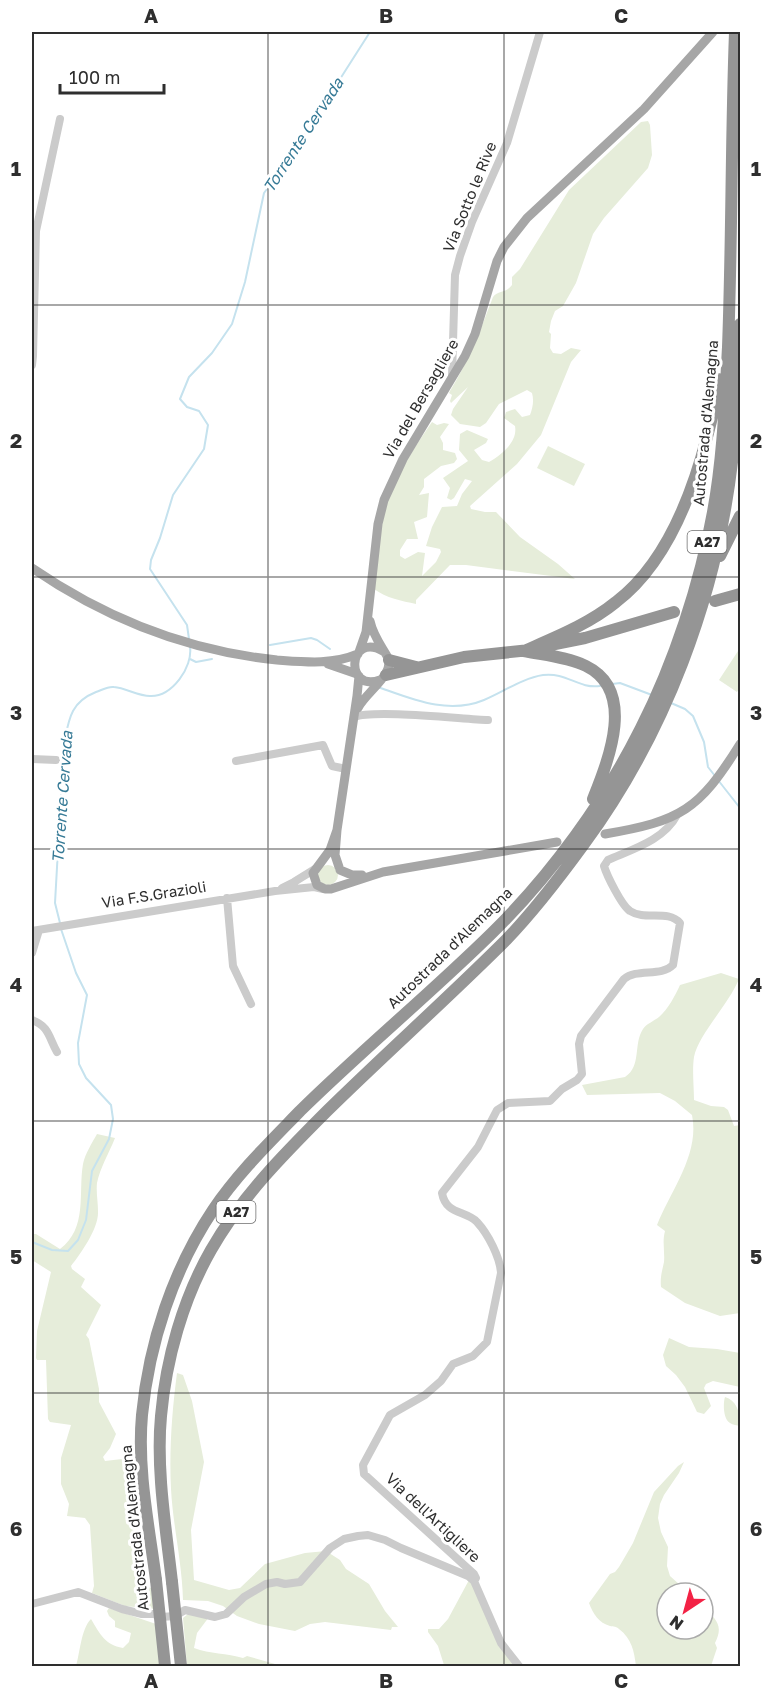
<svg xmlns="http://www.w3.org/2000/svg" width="772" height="1698" viewBox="0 0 772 1698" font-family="'Golos Text',sans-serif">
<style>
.green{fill:#e6edda}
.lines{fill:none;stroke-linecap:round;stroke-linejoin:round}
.stream{stroke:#c5e2ee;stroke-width:2}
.minor{stroke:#cbcbcb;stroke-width:8}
.major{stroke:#a6a6a6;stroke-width:9}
.highway{stroke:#959595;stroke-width:12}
.highway-bridge{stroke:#959595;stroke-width:12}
.grid{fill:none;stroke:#2e2e2e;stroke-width:1.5;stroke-opacity:0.55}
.labels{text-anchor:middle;stroke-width:6;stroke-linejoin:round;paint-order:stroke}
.shield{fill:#fff;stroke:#6d6d6d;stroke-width:1.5}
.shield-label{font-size:14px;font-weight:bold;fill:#2e2e2e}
.street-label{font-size:15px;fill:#2e2e2e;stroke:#fff}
.water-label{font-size:16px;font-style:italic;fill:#367a96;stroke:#fff}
.neatline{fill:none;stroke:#2e2e2e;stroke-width:2}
.grid-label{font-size:20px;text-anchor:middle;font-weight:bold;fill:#2e2e2e}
</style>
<rect width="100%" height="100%" fill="#fff"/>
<!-- green -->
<path class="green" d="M648,121L650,125L652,155L648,168L604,218L593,234L576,283L563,306L555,311L551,321L549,332L551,334L550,348L553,353L561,354L571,348L581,350L571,362L541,435L517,464L470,506L471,509L485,512H496L520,537L558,564L575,579L466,565H450L416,600V604C402,601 386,598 374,589C378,560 379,528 388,500C398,473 415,446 432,422L437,425L444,423L449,424L440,437L443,443V450L455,453L457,459L454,463L441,466L424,479V487L419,495L429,493L427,517L414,522L418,539H407L400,550V556L405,559L418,552L425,553L422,576L436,562L441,552L440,549L426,546L432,527L442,507L457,506L462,494L472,481L465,479L454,498L451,500L447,498L450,488L443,478L468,461L459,450L460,434L467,430L488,439L486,443L474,450L482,460L489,462C501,455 518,442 515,426L504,418L506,412L515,409L522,417L530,415C533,407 534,400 532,393L527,390L499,404L486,423L480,427L460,424L451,415L453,409L468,387L451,403L450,401L452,395L449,393L450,391C469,360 480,331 493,297C498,290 505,294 512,285V277L520,269L569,190L641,122Z
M548,446L585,464L574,486L537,468Z
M740,648V687L737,692L719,680Z
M318 875a10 10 0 1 1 20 0a10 10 0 1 1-20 0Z
M721,973L739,979C729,1004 698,1035 694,1057C692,1070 694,1087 694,1100L711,1106L724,1107L728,1110L734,1126L740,1125V1313L720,1316L685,1303L661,1287C660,1278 662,1271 664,1262C665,1252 662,1242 665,1231L657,1225C671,1190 700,1154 692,1115L675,1101L660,1093L587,1095L582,1085L625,1077C642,1066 633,1044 643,1029C646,1024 654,1021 659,1017C668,1009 675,996 680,985Z
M97,1134L115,1138C109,1153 100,1168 97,1183C96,1192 98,1202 98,1211C99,1228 81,1253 71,1266L72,1269L85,1279L81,1287L101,1305L86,1335L89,1339L99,1389V1402L116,1434L110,1448L103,1457L105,1461L122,1459L127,1467L140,1575L145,1586L151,1588L154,1609L125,1606L92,1593L94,1586L90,1525L85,1518L67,1516L69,1504L61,1484V1458L71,1425L50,1422L48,1419L46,1360H37L36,1358L37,1331L51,1272L32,1260V1234H36L60,1249C88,1228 78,1193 83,1164C85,1154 92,1143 97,1134Z
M669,1338L689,1347L717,1349L740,1353V1387L713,1381L706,1384L704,1388L711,1406L704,1414L697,1412L685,1387L676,1375L666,1366L663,1355Z
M177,1373L183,1375L192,1401L204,1462L191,1530L194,1580L229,1590L240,1588L265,1564L305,1553L326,1551L340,1560L346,1569L369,1584L385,1611L398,1627H392L391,1630L325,1622L310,1624L295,1631L259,1624L237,1616L223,1606L208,1601L183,1600C182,1562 173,1526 171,1489C169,1451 172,1411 177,1373Z
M725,1397C737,1400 741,1415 740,1426C737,1425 733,1425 730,1423C723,1419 723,1403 725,1397Z
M684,1462L679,1473L664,1495L660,1504L658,1518L661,1532L668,1547L667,1566L670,1576L689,1593H667V1629H703V1607C716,1619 724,1625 715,1643L717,1648L711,1666H636C634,1651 632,1639 619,1629C616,1626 614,1627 610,1626C599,1623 593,1614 589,1603L610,1574L615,1572L619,1567L633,1543L654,1492L678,1466Z
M469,1580L474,1585L516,1666H446L444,1665L438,1646L428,1632V1629H439L448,1619Z
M109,1608L156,1624L160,1666H76C80,1653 81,1629 91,1619C100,1634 105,1645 123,1648L129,1642L131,1633L115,1627V1621L109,1616L107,1611Z
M188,1614L209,1617L197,1633L194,1648C210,1654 227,1653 243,1658L247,1656L282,1666H187L183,1618Z"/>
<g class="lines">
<!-- stream -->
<path class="stream" d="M189,639L187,625L150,569L151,560L160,538L173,495L204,449L208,425L199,411L187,407L180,399L189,377L212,353L232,324L245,282L264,193L289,159L370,32
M270,645L311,638L317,640L330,649
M190,659L196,662L212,659
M612,684L620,683L652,695
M378,687C412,699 448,715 484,700C503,692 523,678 543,675C567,672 578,689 600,686
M671,703L685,709L693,716L704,742L708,767L715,776
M718,780L740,808
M60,923L55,903L64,743C69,718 71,702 96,692C102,690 108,686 114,687C126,688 138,696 150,696C172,697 193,667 190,647
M32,1242L52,1250L68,1251L78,1240L86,1220L92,1171L109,1139L113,1119L111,1105L86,1078L79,1064L78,1043L87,995L76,973L61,929"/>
<!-- minor -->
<path class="minor" d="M32,365L33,356L36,231L60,119
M452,376L455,275L460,256L472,222L507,143L540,32
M354,717C374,709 461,719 488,720
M32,759L56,760
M236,761L323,745L332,766L346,769
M282,888L294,882L315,869
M227,898L233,966L251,1004
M32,931L275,891L314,887L323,889
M32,953L39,930
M32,1020C49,1026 49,1038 57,1052
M32,1604L78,1592L122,1609L142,1614H154L161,1617L175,1616L185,1610L215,1617L226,1614L244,1597L266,1584L277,1582L285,1584L300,1582L330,1548L344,1539L358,1536L368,1535L385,1540L401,1548L468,1576L474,1581
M519,1666L501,1643L474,1581L476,1578L474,1574L364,1474L363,1465L390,1415L425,1395L441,1381L453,1364L473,1356L487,1342L501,1273C500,1257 488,1234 477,1222C465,1210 446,1215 442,1193L478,1147L497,1110L508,1103L550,1101L562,1089L577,1080L582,1074L579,1044L581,1036L624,979C637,968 661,977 673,965L680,923C668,909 645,921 630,911C622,906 607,876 604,866L608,860C633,849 664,840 677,815"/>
<!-- major -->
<path class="major" d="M32,568C105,618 188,651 277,660C305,662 332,665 358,654
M359,652L366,632L378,524L384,500L403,459L465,356L475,334L497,261L504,247L527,218L644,109L713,32
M328,664L357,674
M380,680C344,693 348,631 383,651
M358,708C366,692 397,673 387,656C380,644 373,635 370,621
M337,830L330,850L313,873L317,885L325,889H331L383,872L557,842
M605,834C681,821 699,810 740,744
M339,867L335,855L337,830L357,696L359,676
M340,870L352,875H362"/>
<!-- highway -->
<path class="highway" d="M720,556L740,516
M715,601L740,594
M550,645L585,638L674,612
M524,651C556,637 589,624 616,602C666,564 692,495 707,437C712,418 717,399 718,379
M524,651C544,655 568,657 586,666C637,691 608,761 593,799
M389,660L416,667
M386,675L464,657L530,650
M156,1580C149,1526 137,1470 142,1415C149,1343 173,1270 213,1210C238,1173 269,1143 300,1111C362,1050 430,994 492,933C552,874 604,802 641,728C674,663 700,584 713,512C723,458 725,402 728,347C732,242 731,137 735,32
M172,1582C166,1529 156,1469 161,1416C166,1359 183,1299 211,1250C242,1196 284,1154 327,1111C386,1053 448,998 506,940C534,911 560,877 584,844C665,734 716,598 732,462C737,416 739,370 740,324"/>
<!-- highway-bridge -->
<path class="highway-bridge" d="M156,1580L165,1666
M172,1582L181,1666"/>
</g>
<!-- grid -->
<path class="grid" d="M268,32V1666M504,32V1666M32,305H740M32,577H740M32,849H740M32,1121H740M32,1393H740"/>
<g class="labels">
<!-- shield labels -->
<g class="shield">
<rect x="687.5" y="531" width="39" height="22" rx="4.5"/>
<rect x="216.5" y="1201" width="39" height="22" rx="4.5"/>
</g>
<g class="shield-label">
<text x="707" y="547">A27</text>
<text x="236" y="1217">A27</text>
</g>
<!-- street labels -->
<g class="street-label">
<text transform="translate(470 197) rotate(-68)" y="5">Via Sotto le Rive</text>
<text transform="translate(421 399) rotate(-60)" y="5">Via del Bersagliere</text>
<text transform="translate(706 423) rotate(-85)" y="5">Autostrada d'Alemagna</text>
<text transform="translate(154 895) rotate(-9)" y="5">Via F.S.Grazioli</text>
<text transform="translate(450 948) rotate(-44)" y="5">Autostrada d'Alemagna</text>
<text transform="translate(433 1518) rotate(43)" y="5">Via dell'Artigliere</text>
<text transform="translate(135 1528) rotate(-96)" y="5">Autostrada d'Alemagna</text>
</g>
<!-- water labels -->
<g class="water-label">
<text transform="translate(303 135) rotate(-57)" y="6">Torrente Cervada</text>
<text transform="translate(62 797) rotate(-86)" y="6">Torrente Cervada</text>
</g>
</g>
<!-- border -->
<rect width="772" height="1698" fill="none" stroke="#ffffff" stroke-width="66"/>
<!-- north arrow -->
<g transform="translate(685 1611) rotate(216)"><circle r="28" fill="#ffffff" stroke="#ababab" stroke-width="1.5"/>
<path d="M0-4.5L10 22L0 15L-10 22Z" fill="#f32245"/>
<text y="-9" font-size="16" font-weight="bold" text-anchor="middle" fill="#2e2e2e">N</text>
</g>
<!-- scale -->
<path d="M60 84v9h104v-9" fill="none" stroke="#2e2e2e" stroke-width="3"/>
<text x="69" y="84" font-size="18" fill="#2e2e2e" stroke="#ffffff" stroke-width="4.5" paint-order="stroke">100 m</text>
<rect x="33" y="33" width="706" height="1632" class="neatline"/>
<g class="grid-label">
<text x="151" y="23">A</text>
<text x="386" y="23">B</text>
<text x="621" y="23">C</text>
<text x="16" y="176">1</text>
<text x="756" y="176">1</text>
<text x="16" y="448">2</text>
<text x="756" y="448">2</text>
<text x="16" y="720">3</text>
<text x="756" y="720">3</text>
<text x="16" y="992">4</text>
<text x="756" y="992">4</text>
<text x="16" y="1264">5</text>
<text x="756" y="1264">5</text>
<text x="16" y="1536">6</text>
<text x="756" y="1536">6</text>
<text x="151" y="1688">A</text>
<text x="386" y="1688">B</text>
<text x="621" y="1688">C</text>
</g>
</svg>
